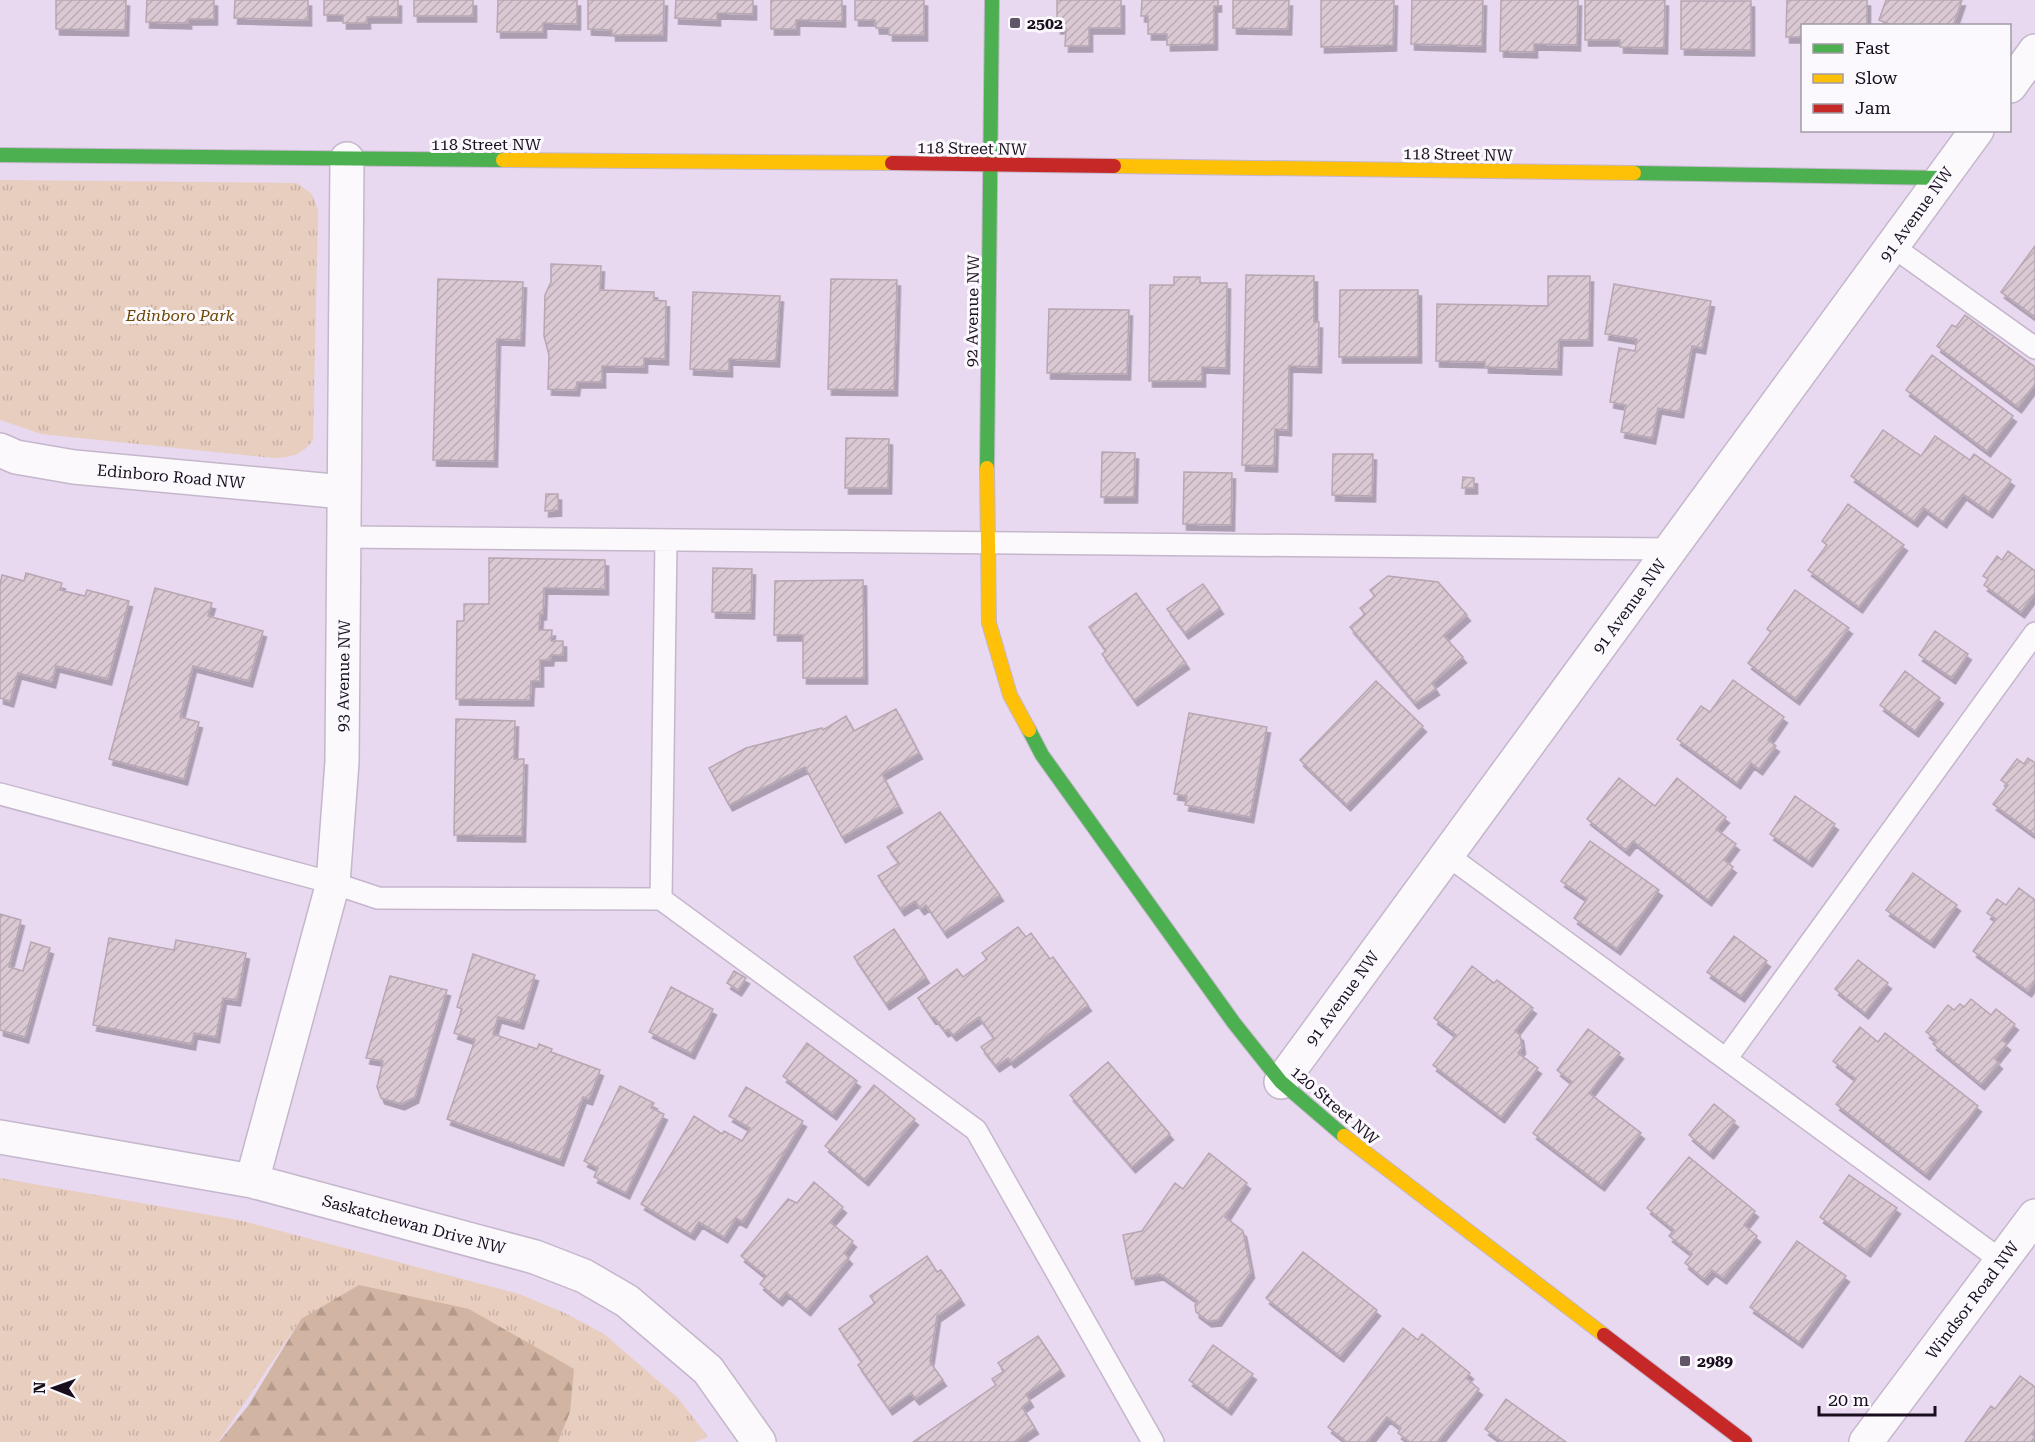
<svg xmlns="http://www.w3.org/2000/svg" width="2035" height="1442" viewBox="0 0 2035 1442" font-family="'Roboto Serif',serif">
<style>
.grass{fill:url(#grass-tufts)}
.forest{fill:url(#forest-firs)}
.building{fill:url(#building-hatch);stroke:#b8a6b2;stroke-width:1.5;filter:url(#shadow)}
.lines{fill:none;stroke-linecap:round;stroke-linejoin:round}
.lane-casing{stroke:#c4b7cb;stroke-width:24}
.street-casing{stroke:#c4b7cb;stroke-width:36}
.fast-casing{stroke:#c4b7cb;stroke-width:16}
.slow-casing{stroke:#c4b7cb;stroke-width:16}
.jam-casing{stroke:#c4b7cb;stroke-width:16}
.lane{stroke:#fcf9fd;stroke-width:21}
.street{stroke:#fcf9fd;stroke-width:33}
.fast{stroke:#4caf50;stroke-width:14}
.slow{stroke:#ffc107;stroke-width:14}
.jam{stroke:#c62828;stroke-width:14}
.poi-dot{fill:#615568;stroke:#fcf9fe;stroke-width:2}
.labels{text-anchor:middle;stroke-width:6;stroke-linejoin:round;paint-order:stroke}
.poi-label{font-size:16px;font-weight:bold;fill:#180e1e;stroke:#fcf9fe;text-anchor:start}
.street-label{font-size:16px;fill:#180e1e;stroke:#fcf9fe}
.park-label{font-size:16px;font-style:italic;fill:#6d4600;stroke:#fcf9fe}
</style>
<defs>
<pattern id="grass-tufts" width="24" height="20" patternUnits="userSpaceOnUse" patternTransform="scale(1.5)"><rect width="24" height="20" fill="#e8cebf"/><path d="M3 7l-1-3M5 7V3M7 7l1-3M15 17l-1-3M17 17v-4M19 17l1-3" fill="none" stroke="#c6b0a4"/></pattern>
<pattern id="forest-firs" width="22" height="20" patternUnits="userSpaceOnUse" patternTransform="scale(1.5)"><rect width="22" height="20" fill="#d1b4a1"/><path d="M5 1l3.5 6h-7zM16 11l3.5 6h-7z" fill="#b39a8a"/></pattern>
<pattern id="building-hatch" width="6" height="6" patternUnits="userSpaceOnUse" patternTransform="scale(1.5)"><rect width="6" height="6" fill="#dac8d3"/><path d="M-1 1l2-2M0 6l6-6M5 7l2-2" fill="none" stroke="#baabb5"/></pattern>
<filter id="shadow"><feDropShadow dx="3.5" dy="6" stdDeviation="0" flood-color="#0004"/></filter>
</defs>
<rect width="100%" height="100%" fill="#e8d8f0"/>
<!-- grass -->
<path class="grass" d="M0,180L297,183L312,194L318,210L313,440C302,455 292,457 274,458L41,434L0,420Z
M0,1178L243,1221L519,1294L565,1313L604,1334L678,1398L708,1437L694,1442H558L570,1412L301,1319L218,1442H0Z"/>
<!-- forest -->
<path class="forest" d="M359,1285L469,1309L574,1369L570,1412L558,1442H219L248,1406L301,1319Z"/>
<!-- building -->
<path class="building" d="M56,0H126L125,30L56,29Z
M147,0H214V19H188V23L146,22Z
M235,0H308V20L234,18Z
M324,0H398V17H367V23H343V15H324Z
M414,0H473V16H414Z
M498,0H577V24L543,23V32H497Z
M588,0H664L663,35H612V30L588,29Z
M676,0H753V14L717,13V20L675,18Z
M771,0H842V21L796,20V29H771Z
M855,0H924V35H889V28H876L875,20H855Z
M1057,0H1121V28H1089V46H1065L1066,28H1057Z
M1142,0H1218V6H1214V44L1167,45V34H1148V16H1141Z
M1233,0H1289L1288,29L1233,28Z
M1321,0H1394L1393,45L1321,47Z
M1412,0H1483L1482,46L1411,44Z
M1501,0H1578L1577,45L1534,44V52L1500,51Z
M1585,0H1665L1664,48L1620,47V40H1585Z
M1787,0H1867V26H1802V37H1786Z
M1886,0H1962L1953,26H1894L1879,20Z
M1681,1H1751V50L1681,49Z
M2035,246V317L2001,292Z
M551,264L601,266L600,290L654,292V300L666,301L665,359L644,358V367L602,366V382H577L576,390L548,389L549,355L544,336L545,295L551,282Z
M1246,275L1314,276V322H1319L1318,367L1289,366L1288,430L1275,429L1274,466L1242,465Z
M1548,276H1590L1589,340H1559L1558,369L1485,367V362L1436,361L1437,304L1548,306Z
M1174,277H1200V283H1227L1226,368L1202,367V381H1149L1150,285H1174Z
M438,279L523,282L521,340L497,339L494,461L433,460Z
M831,279L897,280L894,390L828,389Z
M1614,284L1711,301L1702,348L1692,346L1680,412L1658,408L1652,438L1621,432L1626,405L1610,402L1619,348L1635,351L1637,339L1605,334Z
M1340,290H1418V357H1339Z
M693,292L780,296L776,361L729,359V371L690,369Z
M1049,309L1129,310L1127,374L1047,373Z
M1965,315L2035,367V384L2018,407L1937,346L1952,325L1956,327Z
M1932,355L2013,416L1987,451L1906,390Z
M1883,430L1921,456L1935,436L1970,460L1974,454L2011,480L1989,512L1963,494L1943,522L1924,508L1914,521L1851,476Z
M846,438L889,439L888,488H845Z
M1102,452L1135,453L1134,497H1101Z
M1333,454H1373L1372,496L1332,495Z
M1184,472L1232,473L1231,525L1183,524Z
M1463,477L1474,478V488H1462Z
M546,494H558V510L545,511Z
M1848,504L1904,545L1859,607L1808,570L1827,545L1822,541Z
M2008,551L2035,571V593L2021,612L1984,585L1988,579L1983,576L1997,556L2002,560Z
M489,558L605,560V589L544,588L543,614H540L539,630H552L551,641H563V655H551L550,660H540V681H531L530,700L456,699L457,621H464V604H489Z
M713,568L752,569L751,613L712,612Z
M26,573L62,583L60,590L85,596L87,590L129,601L108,679L56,666L52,682L18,673L10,701L0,698V585L2,575L24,581Z
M1388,576L1438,582L1467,615L1444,636L1463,657L1432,683L1436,689L1415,703L1350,627L1365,614L1360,608L1375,596L1370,590Z
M863,580L864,678H803V635H774L775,581Z
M1203,584L1220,608L1185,633L1167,609Z
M155,588L212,603L208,616L263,631L249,681L193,666L180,717L199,722L184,779L109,759Z
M1795,590L1849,628L1796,699L1748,663L1771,632L1767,629Z
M1136,593L1186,663L1134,700L1102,654L1106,651L1089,627Z
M1935,631L1968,654L1952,678L1919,655Z
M1905,671L1940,698L1915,731L1880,705Z
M1733,680L1784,717L1768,740L1776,746L1759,769L1751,763L1737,783L1677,739L1701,706L1710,712Z
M1376,681L1423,726L1347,805L1300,760Z
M896,709L919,753L882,774L899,807L842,837L805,767L729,805L709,768L746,748L822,728L823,730L846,716L854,731Z
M1189,713L1267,727L1250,817L1185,805L1187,796L1174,794Z
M456,719L515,721L514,759H524L522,836L454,835Z
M2028,758L2035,763V835L1993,804L2008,785L2001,780L2017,759L2024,764Z
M1619,778L1655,806L1677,778L1726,817L1716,829L1736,844L1724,860L1733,867L1708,900L1633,841L1626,850L1587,819Z
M1795,796L1835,824L1809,861L1770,834Z
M940,812L1000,895L944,932L926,905L921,909L915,901L901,910L878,876L899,863L887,847Z
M1590,841L1659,890L1617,949L1574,918L1587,899L1561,881Z
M1913,873L1957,905L1931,942L1886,910Z
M2019,888L2035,900V981L2028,991L1973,951L1996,919L1987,913L1997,899L2006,905Z
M0,914L21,920L9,967L23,971L31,942L50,948L25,1037L0,1030Z
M1018,927L1026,937L1031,933L1050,959L1053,957L1088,1005L1011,1062L1008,1058L996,1066L981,1047L994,1038L979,1017L953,1035L948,1029L945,1031L934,1017L932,1018L918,998L957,969L963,977L987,959L982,953Z
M894,929L926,977L886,1004L854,957Z
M1734,936L1767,961L1741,996L1707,972Z
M109,938L174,950L176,940L246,953L237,1000L223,998L216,1037L194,1033L192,1044L93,1025Z
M473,954L535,975L520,1023L498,1017L493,1034L537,1049L539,1044L552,1049L551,1052L600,1070L589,1099L583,1097L560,1160L447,1119L475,1040L454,1033L462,1009L457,1007Z
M1858,960L1888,983L1865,1013L1835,989Z
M1472,966L1494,983L1497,980L1533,1008L1515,1031L1520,1035L1522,1048L1518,1053L1538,1068L1501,1117L1433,1065L1456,1035L1434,1018Z
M734,971L746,978L738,990L727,983Z
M390,976L447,990L415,1097L401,1104L381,1098L377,1087L383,1061L366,1058Z
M671,987L713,1009L691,1053L649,1032Z
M1971,999L1991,1015L1996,1009L2015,1024L2002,1040L2007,1044L1995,1059L1999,1063L1981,1084L1933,1044L1936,1040L1926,1032L1948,1005L1954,1010L1960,1004L1964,1007Z
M1860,1027L1878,1042L1885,1033L1978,1106L1926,1174L1836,1104L1856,1079L1833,1061Z
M1588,1029L1620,1053L1589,1093L1641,1133L1601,1185L1533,1133L1572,1082L1557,1070Z
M807,1043L857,1081L833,1114L783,1076Z
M1108,1062L1170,1134L1132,1167L1070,1095Z
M874,1085L915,1119L865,1180L825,1146Z
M620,1086L654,1103L651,1108L664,1114L626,1193L594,1177L598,1168L584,1161Z
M746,1087L803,1121L743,1222L736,1218L724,1237L699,1222L691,1234L641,1204L694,1116L722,1134L724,1131L742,1141L750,1128L729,1116Z
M1714,1104L1735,1121L1710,1153L1689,1135Z
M1209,1153L1247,1183L1225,1217L1243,1231L1251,1272L1218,1320L1208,1321L1196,1312L1195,1305L1198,1301L1160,1274L1132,1279L1123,1235L1142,1231L1175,1183L1183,1189Z
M1689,1157L1755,1211L1744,1225L1757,1236L1723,1278L1712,1270L1704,1279L1685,1263L1692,1254L1669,1236L1674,1230L1647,1208Z
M1849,1175L1897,1208L1867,1251L1820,1217Z
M814,1182L843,1207L830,1222L853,1241L844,1253L849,1258L807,1310L786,1292L779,1300L760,1284L766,1276L741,1256L788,1199L797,1203Z
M1797,1241L1846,1276L1799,1342L1750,1307Z
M1303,1252L1377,1310L1340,1356L1266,1298Z
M927,1256L937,1272L941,1270L961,1299L937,1316L930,1362L943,1380L916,1399L911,1393L889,1409L858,1365L862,1362L839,1329L875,1303L870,1296Z
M1403,1328L1418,1340L1422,1334L1470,1373L1466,1378L1479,1389L1437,1442H1410L1398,1433L1401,1428L1387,1417L1367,1442H1347L1328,1427Z
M1038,1336L1061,1370L1026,1394L1030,1401L1022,1407L1035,1428L1014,1442H913L996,1385L992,1379L1004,1371L998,1363Z
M1213,1345L1253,1374L1228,1409L1189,1380Z
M2020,1376L2035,1387V1429L2032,1434L2035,1437L2031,1442H1965L1991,1406L1995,1409Z
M1506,1399L1566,1442H1503L1485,1429Z"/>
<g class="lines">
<!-- lane casing -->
<g class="lane-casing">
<path id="lane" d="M1892,246L2035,348
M344,537L1671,549
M0,794L333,883L378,898L661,899L976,1130L1153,1442
M1447,855L2002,1261
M661,899L666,540
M1726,1059L2035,633"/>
</g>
<!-- street casing -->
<g class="street-casing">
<path id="street" d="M2010,86L2035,51
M0,450L16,457L74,467L344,492
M1281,1082L1977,130
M0,1137L252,1181L535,1257L584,1276L627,1301L708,1370L759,1442
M252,1181L333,883L342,762L347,159
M1866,1442L2035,1216"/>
</g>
<!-- fast casing -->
<g class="fast-casing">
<path id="fast" d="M0,155L503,160
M1634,173L1943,178
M987,468L992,0
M1029,730L1042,755L1234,1023L1281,1082L1344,1136"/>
</g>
<!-- slow casing -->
<g class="slow-casing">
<path id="slow" d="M503,160L892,163
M1114,166L1634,173
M987,468L989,623L1010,695L1029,730
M1344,1136L1604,1335"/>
</g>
<!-- jam casing -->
<g class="jam-casing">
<path id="jam" d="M892,163L1114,166
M1604,1335L1745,1442"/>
</g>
<!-- lane -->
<use href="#lane" class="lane"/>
<!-- street -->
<use href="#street" class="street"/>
<!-- fast -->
<use href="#fast" class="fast"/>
<!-- slow -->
<use href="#slow" class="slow"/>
<!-- jam -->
<use href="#jam" class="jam"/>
</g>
<!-- markers -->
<g class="poi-dot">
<rect x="1009" y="17" width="12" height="12" rx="3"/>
<rect x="1679" y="1355" width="12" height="12" rx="3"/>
</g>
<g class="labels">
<!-- poi labels -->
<g class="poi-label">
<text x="1027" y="29">2502</text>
<text x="1697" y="1367">2989</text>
</g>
<!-- street labels -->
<g class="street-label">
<text x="486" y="150">118 Street NW</text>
<text transform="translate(972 148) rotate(1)" y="6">118 Street NW</text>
<text transform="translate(1458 154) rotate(1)" y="6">118 Street NW</text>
<text transform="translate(1916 214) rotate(-54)" y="6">91 Avenue NW</text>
<text transform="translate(972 311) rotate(-89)" y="6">92 Avenue NW</text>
<text transform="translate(171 476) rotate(5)" y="6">Edinboro Road NW</text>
<text transform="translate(1629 606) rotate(-54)" y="6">91 Avenue NW</text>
<text transform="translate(343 676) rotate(-89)" y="6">93 Avenue NW</text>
<text transform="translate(1342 998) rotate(-54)" y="6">91 Avenue NW</text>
<text transform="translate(1335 1105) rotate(41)" y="6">120 Street NW</text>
<text transform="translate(414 1224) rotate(15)" y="6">Saskatchewan Drive NW</text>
<text transform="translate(1972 1300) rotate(-53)" y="6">Windsor Road NW</text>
</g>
<!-- park labels -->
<g class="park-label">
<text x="180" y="321">Edinboro Park</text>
</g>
</g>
<!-- legend -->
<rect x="1801" y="24" width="210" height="108" fill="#fcf9fe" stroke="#a19ba4" stroke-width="1.5"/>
<rect x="1813" y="44" width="30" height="9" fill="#4caf50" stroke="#a19ba4" stroke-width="1.5"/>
<text x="1855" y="54" font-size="18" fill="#180e1e">Fast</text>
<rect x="1813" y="74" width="30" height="9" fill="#ffc107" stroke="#a19ba4" stroke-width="1.5"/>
<text x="1855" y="84" font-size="18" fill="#180e1e">Slow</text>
<rect x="1813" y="104" width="30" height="9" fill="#c62828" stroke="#a19ba4" stroke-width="1.5"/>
<text x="1855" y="114" font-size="18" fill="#180e1e">Jam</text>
<!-- north arrow -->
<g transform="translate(54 1388) rotate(271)" stroke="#fcf9fe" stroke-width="4.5" paint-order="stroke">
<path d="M0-4.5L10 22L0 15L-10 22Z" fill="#180e1e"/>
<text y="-9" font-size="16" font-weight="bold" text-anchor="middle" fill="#180e1e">N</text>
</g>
<!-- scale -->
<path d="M1819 1406v9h116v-9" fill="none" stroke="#180e1e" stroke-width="3"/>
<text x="1828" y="1406" font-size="18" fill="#180e1e" stroke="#fcf9fe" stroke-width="4.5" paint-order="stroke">20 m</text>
</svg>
